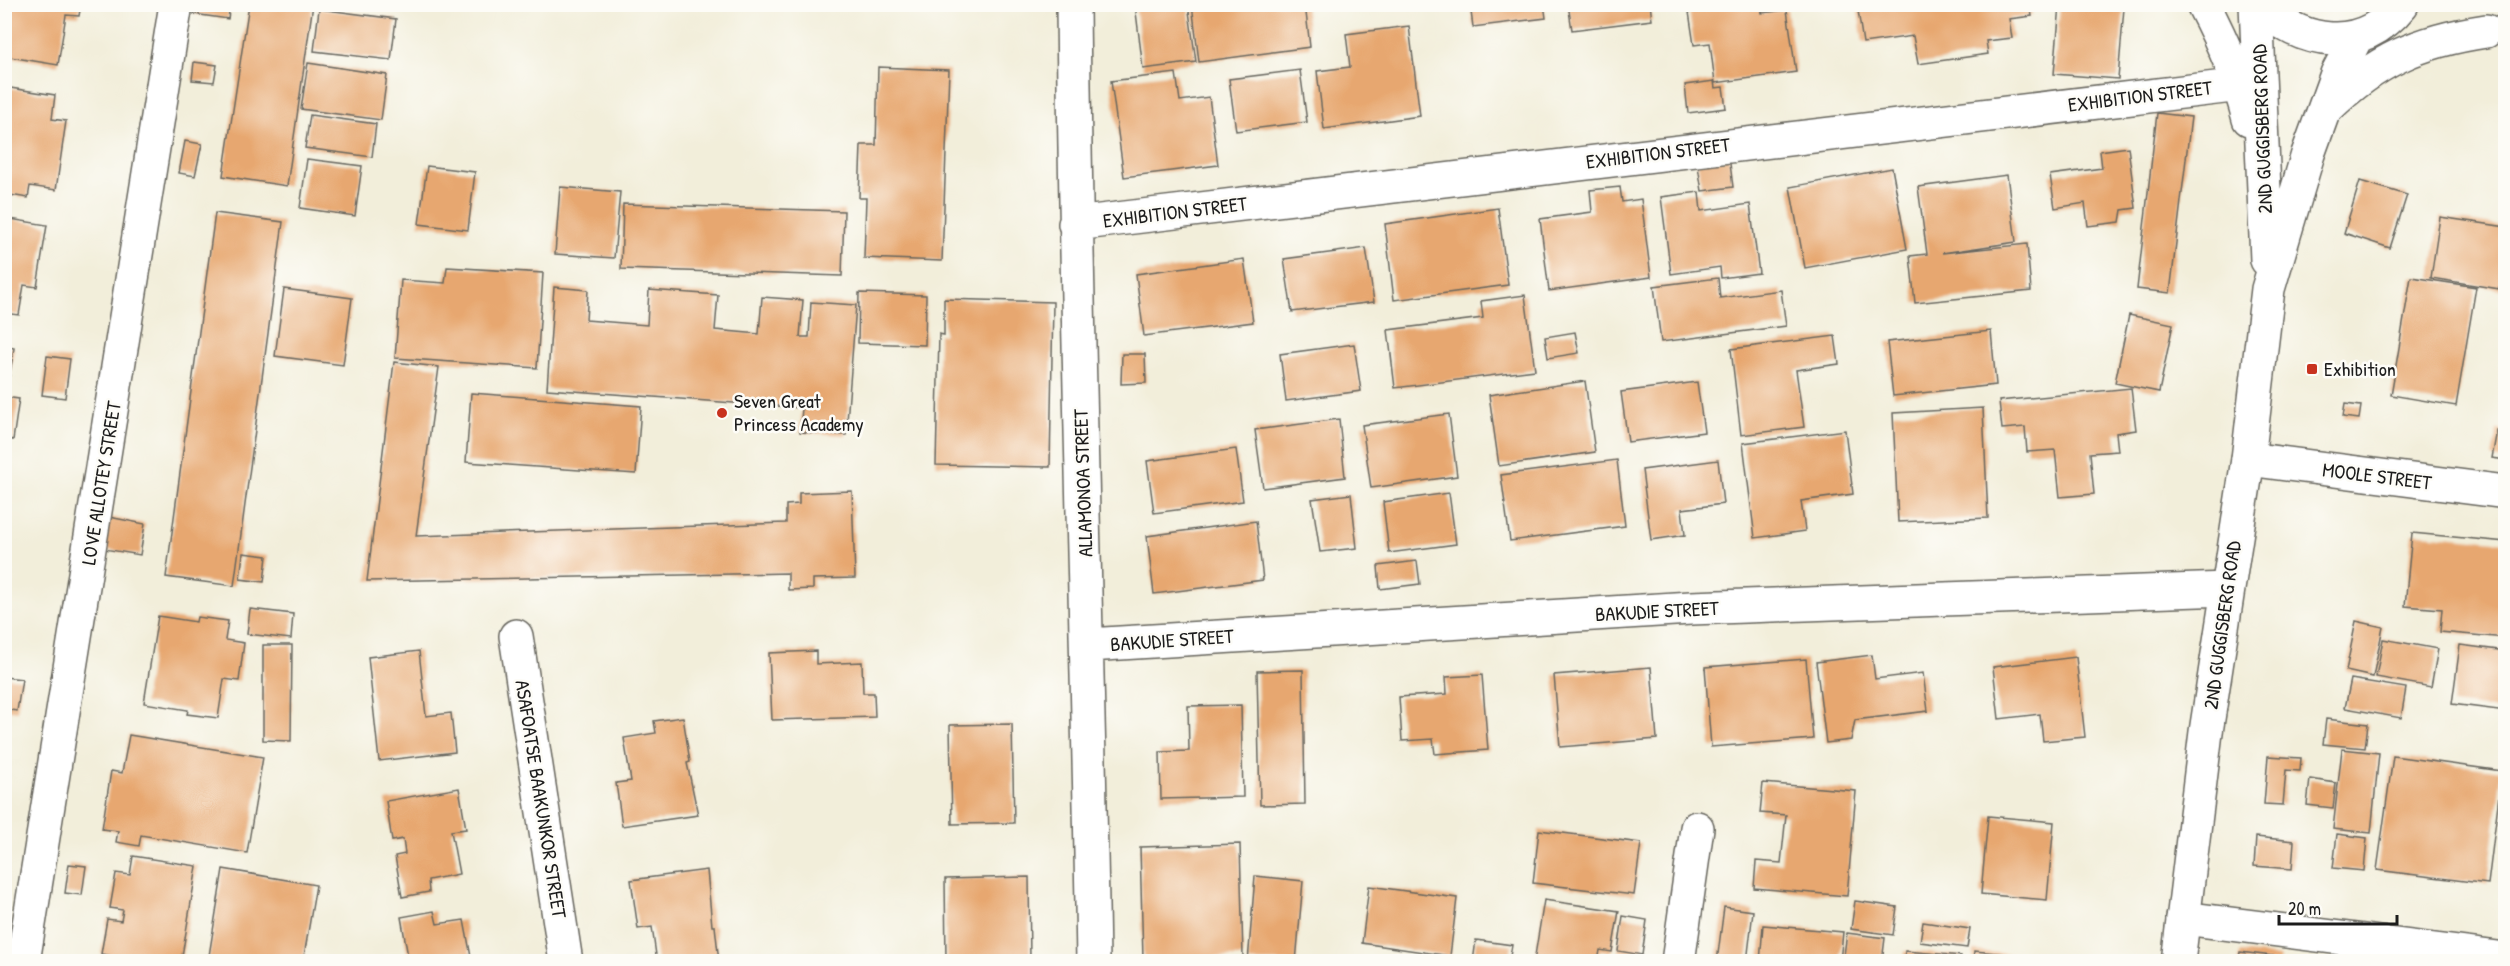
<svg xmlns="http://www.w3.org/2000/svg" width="2510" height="966" viewBox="0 0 2510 966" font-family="'Patrick Hand',sans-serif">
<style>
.building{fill:#e7a770}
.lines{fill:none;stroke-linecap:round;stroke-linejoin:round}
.minor-casing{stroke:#67665e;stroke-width:36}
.secondary-casing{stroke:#67665e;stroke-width:36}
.minor{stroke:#fff;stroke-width:33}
.secondary{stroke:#fff;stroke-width:33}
.poi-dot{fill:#c8321e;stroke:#fdfcf7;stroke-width:2}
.labels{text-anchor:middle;stroke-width:5;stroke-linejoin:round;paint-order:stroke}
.street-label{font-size:20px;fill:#1c1c1c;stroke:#fdfcf7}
.poi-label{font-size:20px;fill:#1c1c1c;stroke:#fdfcf7;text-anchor:start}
</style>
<rect width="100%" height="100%" fill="#fdfcf7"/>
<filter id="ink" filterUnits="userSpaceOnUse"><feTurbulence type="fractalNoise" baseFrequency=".0167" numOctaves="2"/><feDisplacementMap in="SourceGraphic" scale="12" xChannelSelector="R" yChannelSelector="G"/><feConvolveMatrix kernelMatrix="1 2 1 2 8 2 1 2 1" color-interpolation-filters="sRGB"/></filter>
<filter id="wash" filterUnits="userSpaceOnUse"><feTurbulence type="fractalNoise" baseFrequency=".008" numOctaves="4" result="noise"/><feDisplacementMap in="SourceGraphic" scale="24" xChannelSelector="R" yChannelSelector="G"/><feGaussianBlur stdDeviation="1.35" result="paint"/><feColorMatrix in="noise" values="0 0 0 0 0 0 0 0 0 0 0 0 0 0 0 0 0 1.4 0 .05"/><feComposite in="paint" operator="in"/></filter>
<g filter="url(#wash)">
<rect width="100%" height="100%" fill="#f2eeda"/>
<g id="blocks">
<!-- building -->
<path class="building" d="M4,4H81L79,16L66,15L58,65L4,56Z
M196,4H230L228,19L194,14Z
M249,4H313L287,186L223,176Z
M1135,4H1188L1196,62L1143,69Z
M1192,4H1305L1310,47L1199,62Z
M1470,4H1544L1546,18L1473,27Z
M1568,4H1650L1652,20L1572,30Z
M1745,4H1761L1762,13L1787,10L1796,72L1715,83L1710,43L1694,45L1689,12Z
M1857,4H2030L2032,16L2009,19L2012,38L1986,41L1988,54L1918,64L1913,36L1863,43Z
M2060,5L2124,8L2118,79L2054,74Z
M319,9L396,19L391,60L314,51Z
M1409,26L1420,116L1324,129L1317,71L1350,67L1346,34Z
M194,62L217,65L214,82L192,80Z
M308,63L387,75L381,120L301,109Z
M878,67L949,70L942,261L864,258L866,198H859L861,145H876Z
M1300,70L1307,122L1236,131L1229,79Z
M1176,73L1180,101L1209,97L1218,165L1124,177L1111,81Z
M1714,81L1715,88L1723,87L1726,108L1688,113L1685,85Z
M4,87L55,95L52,119L66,121L56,190L30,186L28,198L4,194Z
M2157,113L2191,117L2170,293L2137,289Z
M310,115L376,124L372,157L305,148Z
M185,141L202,144L195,176L179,173Z
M2128,147L2136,208L2122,210L2120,222L2088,226L2085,203L2055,208L2050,175L2102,168L2100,151Z
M1729,156L1733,187L1702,191L1697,160Z
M307,159L362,166L355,216L300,208Z
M427,166L475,172L468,230L419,224Z
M1892,168L1907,249L1805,268L1790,187Z
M2007,175L2016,242L1942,253L2027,244L2031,291L1915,303L1910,256L1927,254L1918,187Z
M2360,181L2407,195L2390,248L2344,233Z
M560,187L620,192L614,258L555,254Z
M1620,187L1622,202L1641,199L1651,277L1549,291L1540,219L1592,212L1590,190Z
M1699,192L1701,211L1750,204L1759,273L1721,278L1720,267L1671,274L1661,197Z
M623,204L844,211L842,276L621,269Z
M1498,208L1508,285L1394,300L1385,224Z
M215,213L283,222L234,586L166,577Z
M2440,217L2506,227V290L2431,278Z
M4,218L47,225L37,287L24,285L19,315L4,313Z
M1366,248L1374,302L1292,312L1284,259Z
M1244,259L1253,322L1144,336L1136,274Z
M447,267L543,273L537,368L395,358L401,280L445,283Z
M2411,277L2476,287L2456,406L2391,395Z
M1718,278L1720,298L1781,290L1786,326L1661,342L1654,286Z
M554,287L588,290L586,320L647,325L649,290L718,295L715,330L759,334L762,297L803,300L800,337H809L811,302L856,305L846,435L800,432L802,408L547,389Z
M284,289L352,298L343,365L275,356Z
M859,293L926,295L925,345L858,343Z
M1525,295L1535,370L1395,388L1388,330L1483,318L1481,301Z
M944,299L1053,302L1050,467L936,465L939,334L944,335Z
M2129,315L2173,324L2159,392L2115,383Z
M1991,331L1996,385L1893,396L1887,342Z
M1575,332L1579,353L1548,358L1545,337Z
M1835,336L1839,364L1796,370L1804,427L1741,435L1731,349Z
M1354,344L1361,391L1286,401L1280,354Z
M4,346L14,348L6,397H4Z
M1122,354H1145L1146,383L1121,384Z
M47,356L70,359L65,398L42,395Z
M394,362L439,367L416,536L786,523V505L799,504V493L852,491L855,578L813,579V589L788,590V573L367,581Z
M1585,381L1595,452L1499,466L1489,395Z
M1697,382L1704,432L1628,442L1621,392Z
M2131,388L2136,430L2116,433L2118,451L2090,453L2094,494L2060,497L2055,450L2027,452L2025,427L2002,429L1999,401Z
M471,393L641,406L636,474L466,462Z
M4,397L19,399L13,440L4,438Z
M2345,404L2361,406L2359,419L2343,417Z
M1983,408L1988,518L1898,522L1893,413Z
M1449,414L1457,476L1371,488L1362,425Z
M1339,419L1345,477L1263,488L1255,430Z
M1845,430L1853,494L1801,501L1805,531L1755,538L1743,443Z
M2497,430L2506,431V460L2492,458Z
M1236,449L1243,501L1154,513L1147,461Z
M1617,460L1625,526L1510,541L1501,475Z
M1718,460L1723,504L1682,509L1685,535L1651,540L1642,470Z
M1449,493L1456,544L1389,553L1383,502Z
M1351,494L1357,548L1320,552L1312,499Z
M109,517L145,524L140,555L104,549Z
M1256,521L1263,580L1154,594L1147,536Z
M2412,533L2506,542V638L2440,632L2442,609L2405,606Z
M243,553L267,556L264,582L240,579Z
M1417,561L1420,584L1380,589L1378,566Z
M250,609L293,614L291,639L247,634Z
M158,616L196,622L197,617L228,621L225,640L244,643L239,681L224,679L218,718L187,714L188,710L144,703Z
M2356,621L2383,627L2373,677L2346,671Z
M2383,639L2438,649L2431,687L2376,677Z
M263,645H292L291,741L263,740Z
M2460,645L2506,651V711L2452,704Z
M419,651L426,716L451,713L455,752L379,761L368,657Z
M816,651V664L862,662L863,693H874L875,717L772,720L769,653Z
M1872,655L1875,679L1923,673L1928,711L1855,720L1851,740L1826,743L1816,662Z
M2076,657L2085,737L2043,741L2040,714L1999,719L1993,667Z
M1806,659L1813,739L1711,747L1705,667Z
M1651,667L1657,739L1560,747L1554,675Z
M1303,670L1305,804L1260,805L1257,671Z
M1482,675L1488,750L1435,754L1433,739L1402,741L1399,697L1447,694L1446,677Z
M4,677L22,679L17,711L4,709Z
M2351,679L2406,688L2401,718L2345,708Z
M1241,705L1243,797L1161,799L1160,752L1189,751L1188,706Z
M683,717L690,762L687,763L698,815L622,826L616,783L631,781L624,738L656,733L654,721Z
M2326,719L2368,724L2365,748L2323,744Z
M1012,724L1014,823L952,824L950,725Z
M129,735L263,757L247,853L141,835L139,846L116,842L118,831L102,829L111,771L122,773Z
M2342,749L2379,753L2371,833L2333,829Z
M2268,756L2301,758L2300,771L2286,770L2283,805L2264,804Z
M2393,756L2502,771L2488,884L2377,870Z
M2310,779L2336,783L2333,808L2307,805Z
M1763,783L1856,791L1847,896L1754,888L1756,861L1781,863L1786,815L1760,813Z
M459,788L466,829L451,831L459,874L428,880L429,892L402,897L395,856L405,854L403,839L392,841L386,801Z
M1988,816L2054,822L2047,900L1981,894Z
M1539,830L1641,843L1634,895L1533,883Z
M2337,834L2367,838L2364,871L2333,868Z
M2256,837L2294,841L2292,869L2254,866Z
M1240,844L1243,957L1143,959L1140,847Z
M133,856L197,866L181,962H145L101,954L107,919L121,921L123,910L110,908L116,873L130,875Z
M69,864L86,866L82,895L65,893Z
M223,869L316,885L303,962H208Z
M707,870L712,926H715L719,962H657L652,927L638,929L631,880Z
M1255,876L1303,881L1296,962H1248Z
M1029,877L1030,962H946L945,879Z
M1369,886L1457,898L1450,956L1362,943Z
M1544,900L1619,911L1612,952L1600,950L1598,962H1534Z
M1855,901L1897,907L1893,935L1851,929Z
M1724,907L1753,911L1747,962H1717Z
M434,911L437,924L464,920L472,962H409L401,917Z
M1623,916L1647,920L1642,955L1618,951Z
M1923,922L1970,929L1967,948L1920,942Z
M1763,925L1843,932L1840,962H1760Z
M1847,933L1885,938L1882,962H1843Z
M1476,940L1512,945L1509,962H1473Z
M1905,951L1961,956V962H1904Z
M1974,951L2029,956V962H1973Z
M2240,952L2280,957L2279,962H2238Z"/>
</g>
</g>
<g filter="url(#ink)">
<use href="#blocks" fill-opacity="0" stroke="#67665e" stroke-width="1.5"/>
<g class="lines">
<!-- minor casing -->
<g class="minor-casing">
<path id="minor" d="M1073,4C1076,324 1088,642 1093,962
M1075,224L2241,85
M2248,459L2506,492
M516,636L566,962
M1088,645L1691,608L2227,589
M2183,918L2506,959
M23,962L176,4
M1678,962L1697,828"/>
</g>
<!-- secondary casing -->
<g class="secondary-casing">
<path id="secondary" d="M2203,4C2223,42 2239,78 2249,119
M2256,4L2267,260
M2258,4C2301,45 2361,56 2402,4
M2327,108C2376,60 2419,41 2486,31
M2178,962L2206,732L2248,459L2268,289L2308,154L2337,74L2357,36"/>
</g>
<!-- minor -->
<use href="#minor" class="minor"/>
<!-- secondary -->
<use href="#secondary" class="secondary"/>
</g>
</g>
<!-- markers -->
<g class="poi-dot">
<rect x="2306" y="363" width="12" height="12" rx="3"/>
<circle cx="722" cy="413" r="6"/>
</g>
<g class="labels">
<!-- street labels -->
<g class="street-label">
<text transform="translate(2140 96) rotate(-7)" y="7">EXHIBITION STREET</text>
<text transform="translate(2262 129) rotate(-92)" y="7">2ND GUGGISBERG ROAD</text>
<text transform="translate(1658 153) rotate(-7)" y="7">EXHIBITION STREET</text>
<text transform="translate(1175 212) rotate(-7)" y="7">EXHIBITION STREET</text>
<text transform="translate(2377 476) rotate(7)" y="7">MOOLE STREET</text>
<text transform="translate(101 483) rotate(-81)" y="7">LOVE ALLOTEY STREET</text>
<text transform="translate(1083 483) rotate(-92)" y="7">ALLAMONOA STREET</text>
<text transform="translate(1657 611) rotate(-3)" y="7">BAKUDIE STREET</text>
<text transform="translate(2222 625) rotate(-82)" y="7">2ND GUGGISBERG ROAD</text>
<text transform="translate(1172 640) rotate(-4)" y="7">BAKUDIE STREET</text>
<text transform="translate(541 799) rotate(81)" y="7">ASAFOATSE BAAKUNKOR STREET</text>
</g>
<!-- poi labels -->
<g class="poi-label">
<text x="2324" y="376">Exhibition</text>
<text x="734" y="408">Seven Great<tspan x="734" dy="23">Princess Academy</tspan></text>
</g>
</g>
<!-- margin -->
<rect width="2510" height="966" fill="none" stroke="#fdfcf7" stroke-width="24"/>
<!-- scale -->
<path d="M2279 915v9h118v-9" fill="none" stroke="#1c1c1c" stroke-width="3"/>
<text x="2288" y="915" font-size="18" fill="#1c1c1c" stroke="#fdfcf7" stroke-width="4.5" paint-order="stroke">20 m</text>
</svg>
